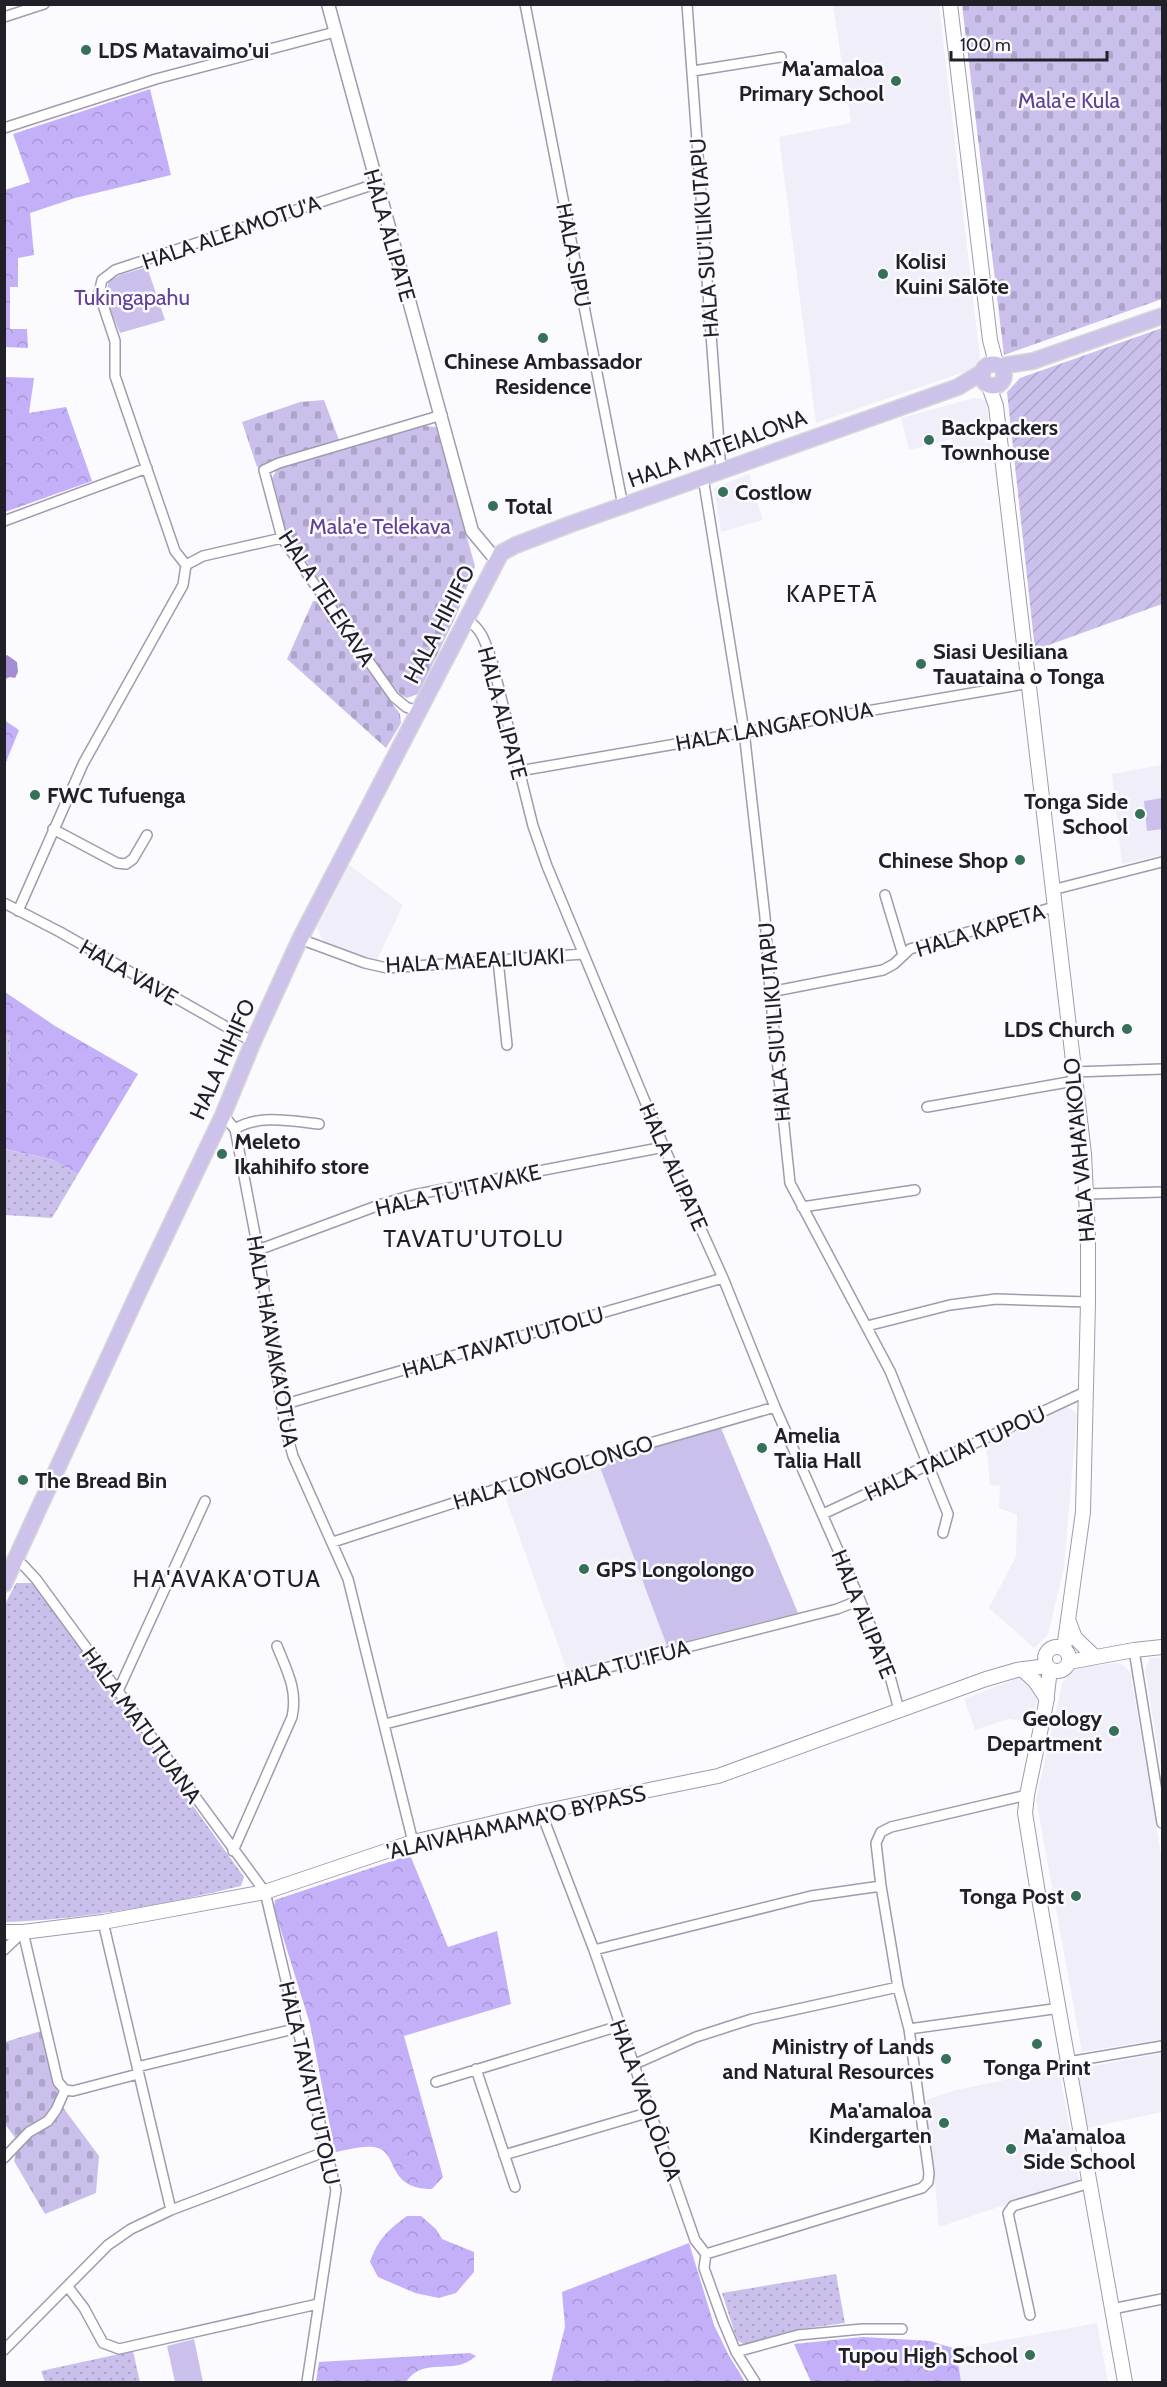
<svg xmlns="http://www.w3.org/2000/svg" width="1167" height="2387" viewBox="0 0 1167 2387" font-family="Cabin,sans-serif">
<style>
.built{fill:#f0eef9}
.grass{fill:url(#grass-dots)}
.forest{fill:url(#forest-crowns)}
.cemetery{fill:url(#cemetery-stones)}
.park{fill:#cbbfec}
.garden{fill:url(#garden-furrows)}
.water{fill:#a28dd4}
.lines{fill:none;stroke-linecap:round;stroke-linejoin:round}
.minor-casing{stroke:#a09baf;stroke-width:12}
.tertiary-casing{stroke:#a09baf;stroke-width:15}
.secondary-casing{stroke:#a09baf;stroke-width:16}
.primary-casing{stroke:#d7d7d8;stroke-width:18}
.minor{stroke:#fff;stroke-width:9}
.tertiary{stroke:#fff;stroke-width:12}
.secondary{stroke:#fff;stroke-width:14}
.primary{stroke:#cdc2e9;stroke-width:15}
.poi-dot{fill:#367059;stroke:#fbfaff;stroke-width:2}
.labels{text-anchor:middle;stroke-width:5;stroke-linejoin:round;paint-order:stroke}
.poi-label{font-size:22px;font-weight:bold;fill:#211f27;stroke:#fbfaff;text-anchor:start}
.park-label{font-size:22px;fill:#604197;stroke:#fbfaff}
.street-label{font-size:22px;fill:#211f27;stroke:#fbfaff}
.neighbourhood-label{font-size:24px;letter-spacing:1.5px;fill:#211f27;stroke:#fbfaff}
</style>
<defs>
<pattern id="grass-dots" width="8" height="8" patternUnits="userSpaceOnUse" patternTransform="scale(1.5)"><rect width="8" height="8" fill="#cbbfec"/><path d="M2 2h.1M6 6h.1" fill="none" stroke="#aea4ca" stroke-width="1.8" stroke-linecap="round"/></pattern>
<pattern id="forest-crowns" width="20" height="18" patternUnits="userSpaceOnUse" patternTransform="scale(1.5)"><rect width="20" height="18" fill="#c4aff9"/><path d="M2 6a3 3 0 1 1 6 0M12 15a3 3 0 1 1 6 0" fill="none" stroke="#a896d5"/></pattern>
<pattern id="cemetery-stones" width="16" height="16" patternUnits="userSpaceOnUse" patternTransform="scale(1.5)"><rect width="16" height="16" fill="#cbbfec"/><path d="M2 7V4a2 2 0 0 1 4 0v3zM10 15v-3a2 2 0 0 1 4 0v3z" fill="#aea4ca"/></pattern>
<pattern id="garden-furrows" width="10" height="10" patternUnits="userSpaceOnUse" patternTransform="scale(1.5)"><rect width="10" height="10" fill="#cbbfec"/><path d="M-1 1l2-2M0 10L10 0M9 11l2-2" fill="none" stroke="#aea4ca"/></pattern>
</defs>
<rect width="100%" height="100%" fill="#fbfaff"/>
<!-- built -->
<path class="built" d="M833,5H939L980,358L973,369L816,423L779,137L851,123Z
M974,398L986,400L993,455L957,464L952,439L909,450L901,418Z
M749,474L763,520L721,532L714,488Z
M1162,765V855L1122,864L1112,774Z
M349,865L403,905L374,966L323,941L317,928Z
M1067,1406L1077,1414L1064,1567L1048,1635L1034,1648L989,1608L1016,1556L1017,1515L999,1508L1000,1486L990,1485L986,1444Z
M598,1462L667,1646L568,1673L503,1491Z
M1162,1657V1774L1145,1669L1150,1658Z
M1120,1663L1130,1671L1162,1860V2039L1082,2052L1036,1799L1063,1681L1078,1667Z
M1023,1676L1040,1691L1031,1722L1008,1719L975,1730L964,1699Z
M1162,2053V2112L1087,2128L1077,2069Z
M1059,2069L1079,2180L939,2227L934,2174L923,2101L956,2090Z
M1097,2323L1108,2382H961L956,2349Z"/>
<!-- grass -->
<path class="grass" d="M5,1033L10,1037L8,1079L5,1095Z
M4,1149L53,1160L78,1174L52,1218L5,1215Z
M16,1583H33L244,1877L241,1886C166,1904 82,1920 5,1922V1604Z
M836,2274L845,2323L800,2329L743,2344L737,2340L722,2293Z
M133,2351L140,2382H45L41,2371Z"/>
<!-- forest -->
<path class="forest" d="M150,89L171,175L75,198L30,213L34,255L18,258V287H10V329H27L28,348L6,347L5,377L34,378L29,413L66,407L92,481L5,512V190L30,182L13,134Z
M4,720L19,730L6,762L4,761Z
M5,992L55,1026L138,1074L78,1174L53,1160L5,1149L4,1095L8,1079L10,1037L5,1033Z
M410,1855L448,1947L497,1931L511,2004L404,2036L443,2177L432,2189C387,2189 398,2154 378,2148C367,2144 347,2150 335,2152L310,2024L274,1908L275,1900Z
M407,2216H421L436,2229L442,2239L474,2252V2272L456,2293L439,2298L415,2293L378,2277L370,2262C378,2239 388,2230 407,2216Z
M689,2243L714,2325L728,2354L745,2382H551L565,2327L562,2292Z
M863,2337L930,2341L956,2349L961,2382H811L794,2344Z
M470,2353L476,2356C453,2377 424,2355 406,2382H316L319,2362Z"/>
<!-- cemetery -->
<path class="cemetery" d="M962,5H1162V299L1004,355Z
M324,400L339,440L257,467L242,422L300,402Z
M424,426L436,427L475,566L456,616L418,694L407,698L401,695L382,673L286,531L272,478L278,468Z
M313,601H317L400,714L401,723L386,748L287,659Z
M41,2031L53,2063L59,2102L99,2156L96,2193L45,2214L14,2161L19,2143L5,2124V2042Z"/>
<!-- park -->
<path class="park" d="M147,267L165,320L120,333C113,315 103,299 109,281L120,275Z
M1162,798V829L1147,831L1144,801Z
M721,1428L798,1613L667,1646L598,1462Z
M194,2339L203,2382H175L167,2346Z"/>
<!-- garden -->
<path class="garden" d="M1162,328V604L1035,650L1007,392L1020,378Z"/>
<!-- water -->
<path class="water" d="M7,655L17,662L18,672L15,678L10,677L5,679V656Z"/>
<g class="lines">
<!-- minor casing -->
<g class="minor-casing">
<path id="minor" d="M525,4L623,506
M687,4L721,471
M4,17L44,4
M693,71L781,57
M4,128L156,79L335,32
M703,477L744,731L765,917L770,992L790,1183L890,1371L948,1514L943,1533
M4,521L147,468
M186,565L175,551L115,376V341L99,293L102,280L115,270L375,184
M468,621C483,629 486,646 492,661L533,826L547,866L664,1147L723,1278L775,1407L860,1600L888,1669L899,1710
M420,712L406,707L394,697L282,538L264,470L279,463L442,415
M519,771L1030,683
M53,829L117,863L126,864L133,859L147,835
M1052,890L1162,862
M885,895L903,955
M4,903L60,932L253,1042
M18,911L83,764L183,585L186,565L203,556L282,538
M300,939L365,963L387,968L583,954
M498,960L507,1045
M770,992L883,970L894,964L910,949L1054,907
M1073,1072L1162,1069
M927,1107L1074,1081
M223,1115L235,1129L258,1250L285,1427L293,1456L348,1579L413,1842
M235,1129C259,1114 291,1121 319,1124
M1086,1194L1162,1192
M802,1207L915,1190
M258,1250L382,1204L413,1195L664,1147
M867,1326L950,1305L996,1299L1088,1302
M282,1405L723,1278
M823,1514L1087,1391
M333,1542L546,1473L775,1407
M16,1562L23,1565L36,1579L265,1892L336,2190L307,2382
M1134,1650L1162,1823
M118,1691L205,1501
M385,1724L837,1609L860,1600
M541,1812L594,1950L695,2240L706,2254L704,2268L723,2321L736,2352L755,2382
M233,1851L292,1717C298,1690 287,1671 277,1646
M881,1886L876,1843L881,1832L891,1827L1027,1795
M4,1950L23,1932L58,2082L65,2090L73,2091L138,2074
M594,1950L811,1896L881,1886L898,1987
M909,2029L1060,2008
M1068,2062L1162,2046
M635,2064L696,2037L752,2019L898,1987L909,2029L929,2173L928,2182L922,2188L706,2254
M137,2067L298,2028
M476,2069L515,2187
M436,2082L619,2026
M504,2155L650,2112
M4,2158L29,2132L48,2121L56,2110L65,2090
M171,2210L327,2151
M68,2287L84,2308L103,2343L119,2349L318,2304
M1112,2309L1162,2299
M1030,2315L1008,2213L1013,2206L1090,2183
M4,2350L108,2245L131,2229L171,2210L103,1922
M736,2352L798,2335L862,2329H902"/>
</g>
<!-- tertiary casing -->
<g class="tertiary-casing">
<path id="tertiary" d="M328,4L472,531L497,561"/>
</g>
<!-- secondary casing -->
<g class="secondary-casing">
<path id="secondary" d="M950,4L990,340L996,363
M989,386L996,406L1084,1154L1088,1236V1302L1083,1512L1064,1649
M1069,1622L1075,1638L1092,1654
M1045 1659a12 12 0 1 1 24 0a12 12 0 1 1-24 0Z
M1069,1662L1134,1650L1162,1647
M1022,1669L1035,1681L1047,1699
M1050,1669L1046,1703L1027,1795L1025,1813L1037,1887L1125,2382
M4,1932H23L103,1922L265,1892L413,1842L541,1812L718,1776L986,1679L1017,1670L1047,1666"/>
</g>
<!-- primary casing -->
<g class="primary-casing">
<path id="primary" d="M982 375a11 11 0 1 1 22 0a11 11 0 1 1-22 0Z
M1001,366L1033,361L1162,316
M4,1584L140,1289L223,1115L253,1042L300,939L501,553L516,545L571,524L958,387L981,373"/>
</g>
<!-- minor -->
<use href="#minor" class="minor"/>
<!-- tertiary -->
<use href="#tertiary" class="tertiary"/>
<!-- secondary -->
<use href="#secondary" class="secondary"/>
<!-- primary -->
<use href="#primary" class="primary"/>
</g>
<!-- markers -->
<g class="poi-dot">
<circle cx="86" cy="50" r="6"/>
<circle cx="896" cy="81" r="6"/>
<circle cx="883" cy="274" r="6"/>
<circle cx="543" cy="338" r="6"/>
<circle cx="929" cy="440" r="6"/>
<circle cx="723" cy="492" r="6"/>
<circle cx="493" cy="506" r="6"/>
<circle cx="921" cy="664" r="6"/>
<circle cx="35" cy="795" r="6"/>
<circle cx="1140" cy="814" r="6"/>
<circle cx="1020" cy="860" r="6"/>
<circle cx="1127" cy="1029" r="6"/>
<circle cx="222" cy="1154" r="6"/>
<circle cx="762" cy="1448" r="6"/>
<circle cx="23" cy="1480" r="6"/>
<circle cx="584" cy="1569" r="6"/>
<circle cx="1114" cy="1731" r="6"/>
<circle cx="1076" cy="1896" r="6"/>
<circle cx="1037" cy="2044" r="6"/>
<circle cx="946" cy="2059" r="6"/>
<circle cx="944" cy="2123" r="6"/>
<circle cx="1011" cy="2149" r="6"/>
<circle cx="1030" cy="2355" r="6"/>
</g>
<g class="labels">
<!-- poi labels -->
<g class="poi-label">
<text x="98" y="58">LDS Matavaimo'ui</text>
<text x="884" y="76" text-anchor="end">Ma'amaloa<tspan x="884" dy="25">Primary School</tspan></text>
<text x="895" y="269">Kolisi<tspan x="895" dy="25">Kuini Sālōte</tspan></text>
<text x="543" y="369" text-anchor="middle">Chinese Ambassador<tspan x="543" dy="25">Residence</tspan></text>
<text x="941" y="435">Backpackers<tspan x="941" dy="25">Townhouse</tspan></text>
<text x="735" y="500">Costlow</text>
<text x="505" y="514">Total</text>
<text x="933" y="659">Siasi Uesiliana<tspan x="933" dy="25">Tauataina o Tonga</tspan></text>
<text x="47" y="803">FWC Tufuenga</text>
<text x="1128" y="809" text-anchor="end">Tonga Side<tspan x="1128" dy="25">School</tspan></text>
<text x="1008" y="868" text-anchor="end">Chinese Shop</text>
<text x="1115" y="1037" text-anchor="end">LDS Church</text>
<text x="234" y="1149">Meleto<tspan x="234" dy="25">Ikahihifo store</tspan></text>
<text x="774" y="1443">Amelia<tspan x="774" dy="25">Talia Hall</tspan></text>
<text x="35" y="1488">The Bread Bin</text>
<text x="596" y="1577">GPS Longolongo</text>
<text x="1102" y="1726" text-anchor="end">Geology<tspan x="1102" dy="25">Department</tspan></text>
<text x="1064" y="1904" text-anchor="end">Tonga Post</text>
<text x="934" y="2054" text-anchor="end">Ministry of Lands<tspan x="934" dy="25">and Natural Resources</tspan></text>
<text x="1037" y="2075" text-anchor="middle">Tonga Print</text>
<text x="932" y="2118" text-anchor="end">Ma'amaloa<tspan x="932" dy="25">Kindergarten</tspan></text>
<text x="1023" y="2144">Ma'amaloa<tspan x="1023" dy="25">Side School</tspan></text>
<text x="1018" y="2363" text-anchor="end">Tupou High School</text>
</g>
<!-- park labels -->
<g class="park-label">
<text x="1069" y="108">Mala'e Kula</text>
<text x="132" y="305">Tukingapahu</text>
<text x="380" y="534">Mala'e Telekava</text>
</g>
<!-- street labels -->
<g class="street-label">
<text transform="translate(231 232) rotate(-19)" y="8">HALA ALEAMOTU'A</text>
<text transform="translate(390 235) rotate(74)" y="8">HALA ALIPATE</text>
<text transform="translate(704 238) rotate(-94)" y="8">HALA SIU'ILIKUTAPU</text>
<text transform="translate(574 255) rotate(79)" y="8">HALA SIPU</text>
<text transform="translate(717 448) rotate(-20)" y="8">HALA MATEIALONA</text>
<text transform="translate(327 598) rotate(57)" y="8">HALA TELEKAVA</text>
<text transform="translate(439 624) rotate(-63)" y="8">HALA HIHIFO</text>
<text transform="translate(503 713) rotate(75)" y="8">HALA ALIPATE</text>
<text transform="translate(774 726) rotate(-10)" y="8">HALA LANGAFONUA</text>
<text transform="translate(980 930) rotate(-17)" y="8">HALA KAPETA</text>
<text transform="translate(475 960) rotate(-3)" y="8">HALA MAEALIUAKI</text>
<text transform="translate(129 972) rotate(30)" y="8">HALA VAVE</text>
<text transform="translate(774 1022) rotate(-95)" y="8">HALA SIU'ILIKUTAPU</text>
<text transform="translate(222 1059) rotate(-66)" y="8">HALA HIHIFO</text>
<text transform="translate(1079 1150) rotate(-95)" y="8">HALA VAHA'AKOLO</text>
<text transform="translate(674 1167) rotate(66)" y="8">HALA ALIPATE</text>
<text transform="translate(458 1190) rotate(-13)" y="8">HALA TU'ITAVAKE</text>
<text transform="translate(273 1341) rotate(80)" y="8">HALA HA'AVAKA'OTUA</text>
<text transform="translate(503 1342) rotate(-16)" y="8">HALA TAVATU'UTOLU</text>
<text transform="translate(955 1453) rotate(-25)" y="8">HALA TALIAI TUPOU</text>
<text transform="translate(553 1472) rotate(-17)" y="8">HALA LONGOLONGO</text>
<text transform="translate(864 1614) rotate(68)" y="8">HALA ALIPATE</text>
<text transform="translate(623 1664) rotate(-15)" y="8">HALA TU'IFUA</text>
<text transform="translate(142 1725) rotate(54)" y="8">HALA MATUTUANA</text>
<text transform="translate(516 1822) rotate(-13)" y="8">'ALAIVAHAMAMA'O BYPASS</text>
<text transform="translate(310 2083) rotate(77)" y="8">HALA TAVATU'UTOLU</text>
<text transform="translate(646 2100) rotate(70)" y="8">HALA VAOLŌLOA</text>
</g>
<!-- neighbourhood labels -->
<g class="neighbourhood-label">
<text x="832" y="602">KAPETĀ</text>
<text x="474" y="1247">TAVATU'UTOLU</text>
<text x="227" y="1587">HA'AVAKA'OTUA</text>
</g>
</g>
<!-- border -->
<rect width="1167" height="2387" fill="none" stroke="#211f27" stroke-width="12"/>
<!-- scale -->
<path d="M951 51v9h156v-9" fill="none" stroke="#211f27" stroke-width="3"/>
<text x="960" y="51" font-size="18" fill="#211f27" stroke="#fbfaff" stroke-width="4.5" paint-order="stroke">100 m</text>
</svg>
